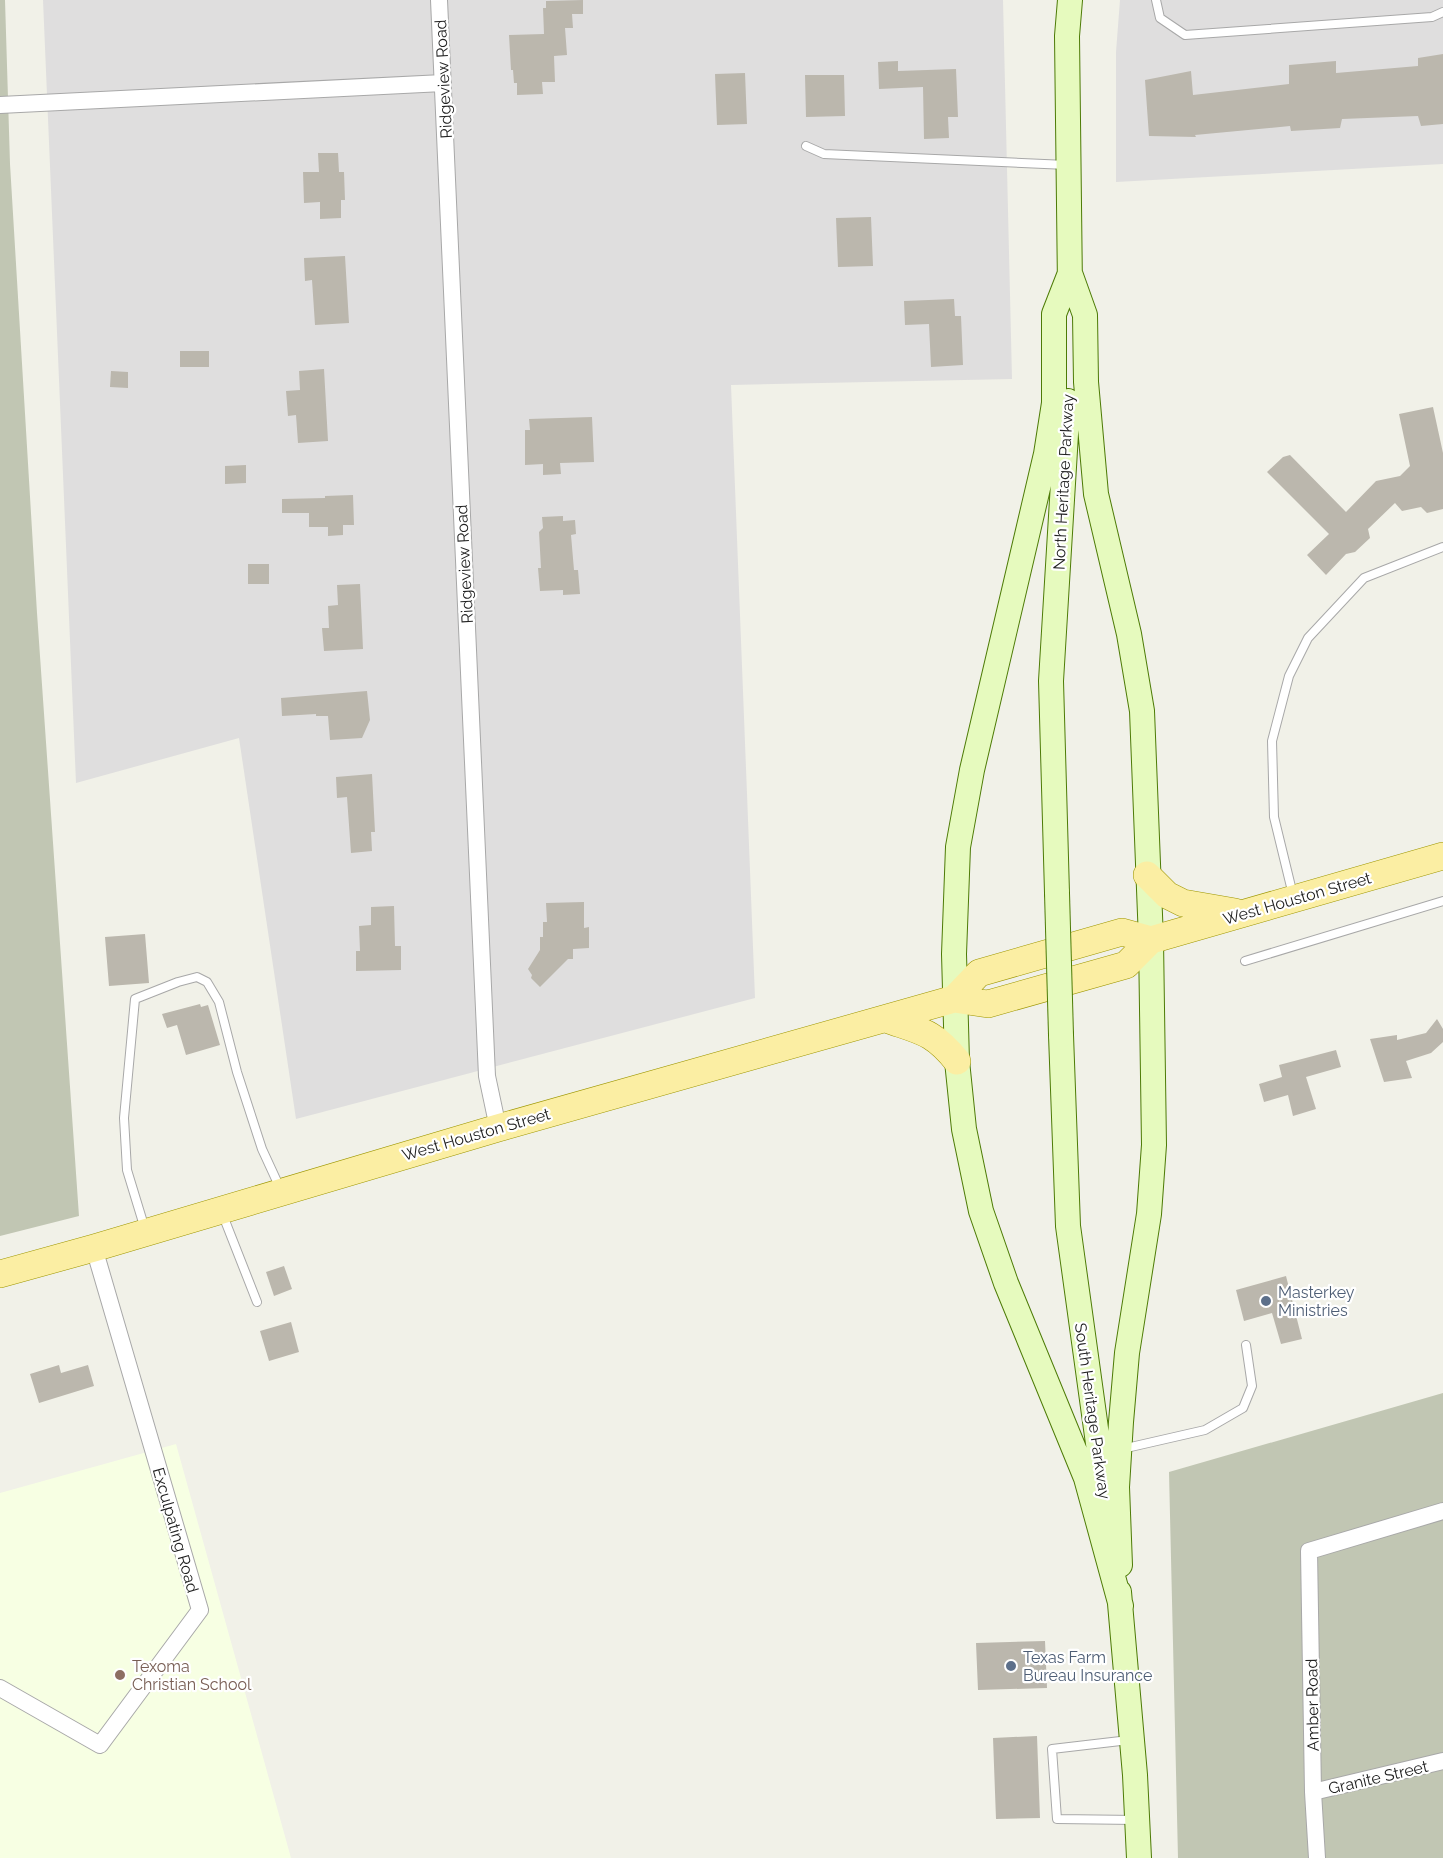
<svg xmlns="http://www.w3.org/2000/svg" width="1443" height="1858" viewBox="0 0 1443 1858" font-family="Raleway,sans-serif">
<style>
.residential{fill:#dfdede}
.education{fill:#f7ffe3}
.construction{fill:#c1c6b3}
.building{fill:#bbb7ad}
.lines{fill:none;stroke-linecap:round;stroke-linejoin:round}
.service-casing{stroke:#a8a8a8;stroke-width:10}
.minor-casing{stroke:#a8a8a8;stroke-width:18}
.secondary-casing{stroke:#4d7b06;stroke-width:26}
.primary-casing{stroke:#9d9601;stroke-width:28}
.service{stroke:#fff;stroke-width:8}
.minor{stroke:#fff;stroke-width:16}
.secondary{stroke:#e6fabe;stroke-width:24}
.primary{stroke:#fbeea3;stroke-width:27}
.secondary-bridge-casing{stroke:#4d7b06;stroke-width:26;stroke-linecap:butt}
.secondary-bridge{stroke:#e6fabe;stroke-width:24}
.service-dot{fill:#5c6f8a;stroke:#fff;stroke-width:2}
.education-dot{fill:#8d6e63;stroke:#fff;stroke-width:2}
.labels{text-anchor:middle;stroke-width:4.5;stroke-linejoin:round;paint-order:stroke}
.street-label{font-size:16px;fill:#212121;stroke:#fff}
.service-label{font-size:16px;fill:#4e5e75;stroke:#fff;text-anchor:start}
.education-label{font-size:16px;fill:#785e54;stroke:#fff;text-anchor:start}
</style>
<rect width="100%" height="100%" fill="#f1f1e8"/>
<!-- residential -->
<path class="residential" d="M43,0H1003L1012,379L731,385L755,998L296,1119L239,738L76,783Z
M1120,0H1443V164L1116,182V52Z"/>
<!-- education -->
<path class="education" d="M176,1444L291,1858H0V1493Z"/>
<!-- construction -->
<path class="construction" d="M0,0H5L10,164L37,613L79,1216L0,1236Z
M1443,1393V1858H1178L1169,1472Z"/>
<!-- building -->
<path class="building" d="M583,0V14H572L573,28H565L567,55L554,56L555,82H542L543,94L517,95V83H514L513,70H511L509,35L544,34L543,8H546V1Z
M1443,54V124L1421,126L1418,116L1342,119L1340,128L1291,131L1290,126L1195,135L1196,137L1149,136L1145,80L1191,71L1193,95L1289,84V65L1336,61V73L1418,66V58Z
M898,61V71L956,69L958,117H948L949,138L924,139L923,87L879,89L878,62Z
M745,73L747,124L717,125L715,74Z
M805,75H844L845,116L806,117Z
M318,153H338L339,172H344L345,200H341V218L320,219V202L304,203L303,172H319Z
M871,217L873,266L838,267L836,218Z
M345,256L349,323L315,325L312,280L305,281L304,258Z
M954,299L955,316H961L963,365L931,367L929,324L905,325L904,301Z
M180,351H209V367H180Z
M324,369L328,441L298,443L296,415L288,416L286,391L300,390L299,371Z
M111,371L128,372V388L110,387Z
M1433,407L1443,453V509L1427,513L1421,507L1402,511L1395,503L1368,529L1370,538L1355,552L1346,554L1326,575L1307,555L1329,534L1267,472L1283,457L1290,455L1346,512L1376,481L1400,476L1410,466L1399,414Z
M592,417L594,462L560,463L561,474L543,475V464L525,465V430H530L529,419Z
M246,465V483L225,484V466Z
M353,495L354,525H343V535L328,536V527H309V513H282V499L325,498V496Z
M563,516V521L575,520L576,534L571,535L574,570H578L580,594L563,595V590L540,591L538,568H541L539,532L543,528L542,517Z
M248,564H269V584H248Z
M360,584L363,649L324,651L322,628H329L328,606L338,605L337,585Z
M367,691L370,720L362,738L330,740L328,716H316V714L282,716L281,698Z
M372,774L375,832H371L372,851L351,853L347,797L337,798L336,777Z
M584,902V928L589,927V948L573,949V959H568L540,987L531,978L532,975L528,969L540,950V937H543V922H547L546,903Z
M394,906L395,946H401V970L356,971V951H360L359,926L371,925V907Z
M145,934L149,983L109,986L105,937Z
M200,1004L201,1007L208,1005L220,1045L186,1055L177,1025L167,1028L162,1014Z
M1437,1019L1443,1029V1042L1431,1053L1406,1061L1412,1078L1384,1082L1370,1039L1397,1035V1040L1426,1033Z
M1336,1050L1341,1067L1306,1077L1316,1109L1293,1116L1288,1095L1264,1102L1259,1084L1282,1077L1279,1065Z
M284,1266L292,1289L274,1296L266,1272Z
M1286,1276L1302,1339L1281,1344L1272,1313L1244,1321L1236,1290Z
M291,1322L299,1352L269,1361L260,1331Z
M59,1365L61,1373L88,1365L94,1386L39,1403L30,1374Z
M1045,1641L1047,1688L978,1690L976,1643Z
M1037,1736L1040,1818L996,1819L993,1738Z"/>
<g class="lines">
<!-- service casing -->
<g class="service-casing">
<path id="service" d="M1156,0L1160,18L1185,35L1432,17L1443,12
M806,146L824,154L1067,165
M1293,895L1274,817L1272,741L1289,676L1308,638L1364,578L1443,547
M1245,961L1443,901
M222,1213L257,1302
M145,1229L127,1170L124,1118L135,999L178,982L197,977L207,982L219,1002L237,1072L262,1149L280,1188
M1122,1449L1205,1430L1243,1408L1252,1386L1246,1345
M1129,1740L1052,1749L1057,1819L1136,1820"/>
</g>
<!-- minor casing -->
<g class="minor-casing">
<path id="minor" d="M439,0L487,1076L498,1128
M0,105L443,83
M0,1688L100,1745L200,1610L94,1248
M1313,1792L1443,1761
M1317,1858L1313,1792L1309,1551L1443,1511"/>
</g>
<!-- secondary casing -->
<g class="secondary-casing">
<path id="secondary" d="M1070,273L1054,314V403L1046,454L972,770L958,847L954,954L957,1061L964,1129L981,1211L1006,1283L1086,1478L1121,1606
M1070,273L1085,315L1086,382L1096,494L1129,634L1142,711L1151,940L1154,1145L1149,1214L1127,1353L1121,1422L1117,1487L1120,1565
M1070,288L1067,36L1070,0
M1057,893L1051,681L1068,401
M1061,1035L1068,1226L1106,1501
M1119,1592L1135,1775L1139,1858"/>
</g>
<!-- primary casing -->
<g class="primary-casing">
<path id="primary" d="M1147,875L1167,895L1183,903L1235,912
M954,999L979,973L1122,932L1151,940
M886,1019C920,1031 933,1031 957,1061
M0,1274L94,1248L498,1128L954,999L988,1004L1126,965L1151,940L1443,856"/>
</g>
<!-- service -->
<use href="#service" class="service"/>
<!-- minor -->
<use href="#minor" class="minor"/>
<!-- secondary -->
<use href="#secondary" class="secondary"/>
<!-- primary -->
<use href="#primary" class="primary"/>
<!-- secondary-bridge casing -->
<g class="secondary-bridge-casing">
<path id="secondary-bridge" d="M1057,893L1061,1035"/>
</g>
<!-- secondary-bridge -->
<use href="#secondary-bridge" class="secondary-bridge"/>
</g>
<!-- markers -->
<g class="service-dot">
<circle cx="1266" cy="1301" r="6"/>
<circle cx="1011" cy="1666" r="6"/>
</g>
<circle class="education-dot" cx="120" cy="1675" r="6"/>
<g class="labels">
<!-- street labels -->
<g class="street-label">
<text transform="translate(443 79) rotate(-93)" y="6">Ridgeview Road</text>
<text transform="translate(1063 482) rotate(-87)" y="6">North Heritage Parkway</text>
<text transform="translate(464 564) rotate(-93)" y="6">Ridgeview Road</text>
<text transform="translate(1297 898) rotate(-16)" y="6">West Houston Street</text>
<text transform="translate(476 1134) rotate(-16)" y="6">West Houston Street</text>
<text transform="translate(1093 1411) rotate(82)" y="6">South Heritage Parkway</text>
<text transform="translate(176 1530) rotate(74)" y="6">Exculpating Road</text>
<text transform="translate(1312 1705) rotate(-91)" y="6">Amber Road</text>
<text transform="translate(1378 1777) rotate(-13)" y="6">Granite Street</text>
</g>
<!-- service labels -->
<g class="service-label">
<text x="1278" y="1298">Masterkey<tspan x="1278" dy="18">Ministries</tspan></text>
<text x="1023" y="1663">Texas Farm<tspan x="1023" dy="18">Bureau Insurance</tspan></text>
</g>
<!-- education labels -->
<g class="education-label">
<text x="132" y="1672">Texoma<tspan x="132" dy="18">Christian School</tspan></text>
</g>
</g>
</svg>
